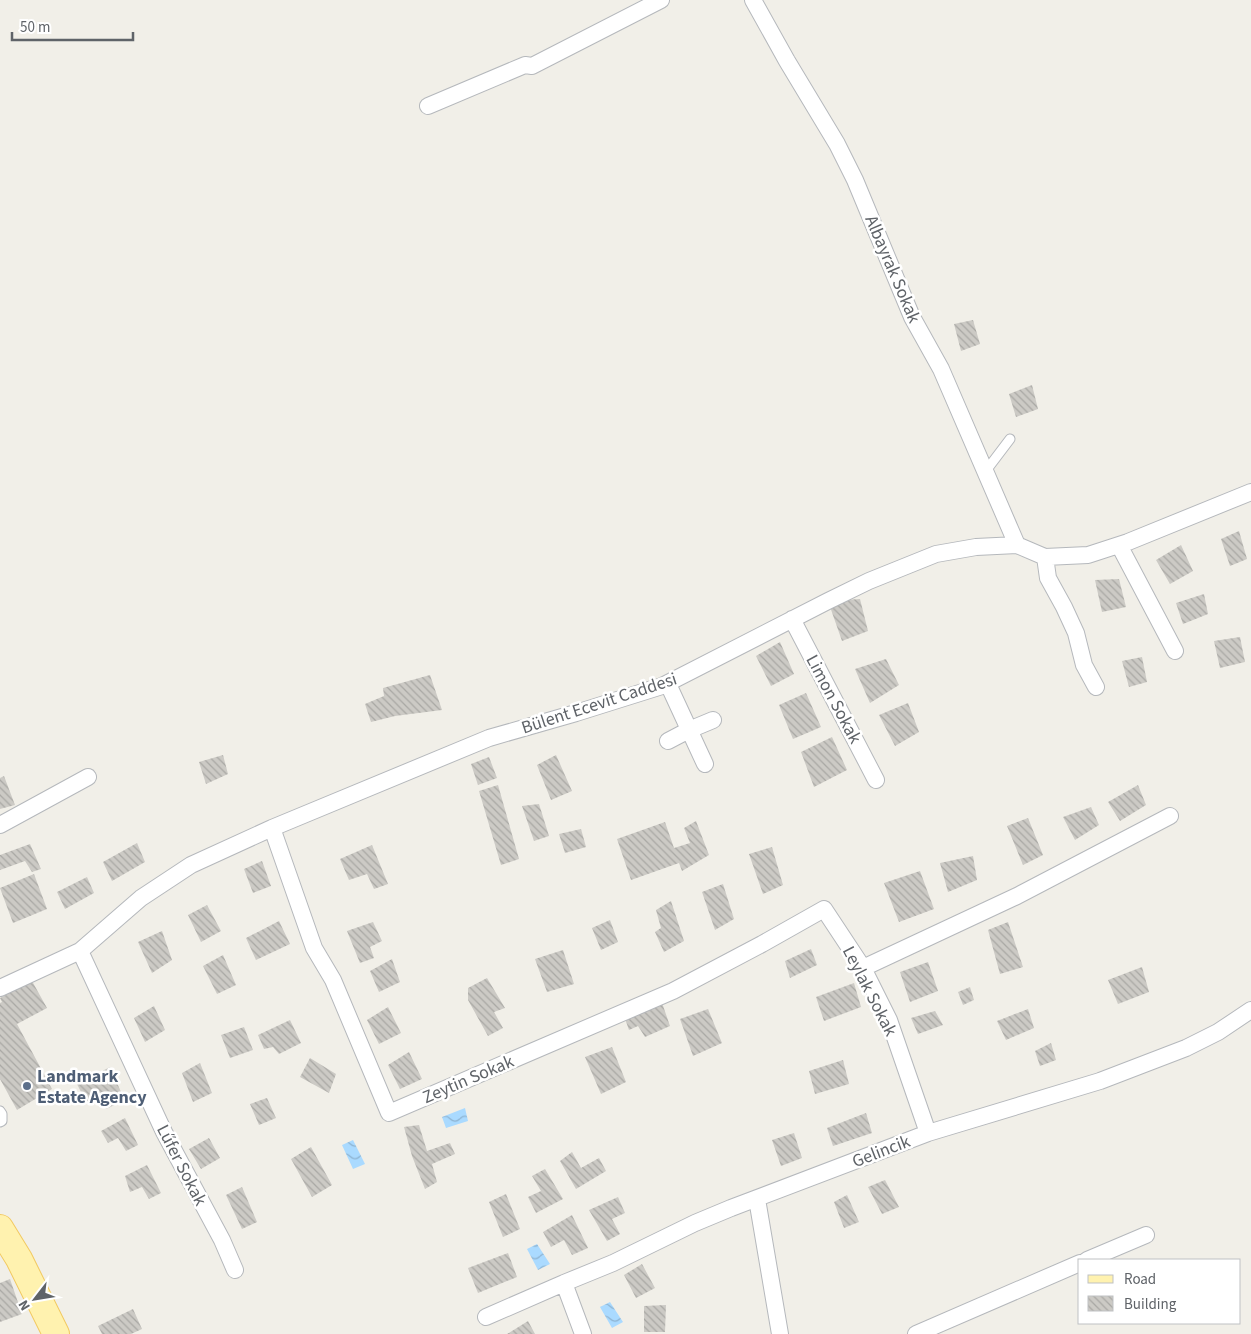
<svg xmlns="http://www.w3.org/2000/svg" width="1251" height="1334" viewBox="0 0 1251 1334" font-family="'Source Sans 3',sans-serif">
<style>
.water{fill:url(#water-waves)}
.building{fill:url(#building-back-hatch)}
.lines{fill:none;stroke-linecap:round;stroke-linejoin:round}
.lane-casing{stroke:#b5b8bc;stroke-width:11}
.street-casing{stroke:#b5b8bc;stroke-width:18}
.primary-casing{stroke:#f2c960;stroke-width:28}
.lane{stroke:#fff;stroke-width:9}
.street{stroke:#fff;stroke-width:16}
.primary{stroke:#fff2af;stroke-width:26}
.service-dot{fill:#5c6f8a;stroke:#fff;stroke-width:2}
.labels{text-anchor:middle;stroke-width:5;stroke-linejoin:round;paint-order:stroke}
.street-label{font-size:18px;fill:#5f6368;stroke:#fff}
.service-label{font-size:18px;font-weight:bold;fill:#4e5e75;stroke:#fff;text-anchor:start}
</style>
<defs>
<pattern id="water-waves" width="16" height="10" patternUnits="userSpaceOnUse" patternTransform="scale(1.25)"><rect width="16" height="10" fill="#aadaff"/><path d="M0 5q4-4 8 0t8 0" fill="none" stroke="#8eb4d2"/></pattern>
<pattern id="building-back-hatch" width="6" height="6" patternUnits="userSpaceOnUse" patternTransform="scale(1.25)"><rect width="6" height="6" fill="#cccac5"/><path d="M-1 5l2 2M0 0l6 6M5-1l2 2" fill="none" stroke="#a9a8a4"/></pattern>
</defs>
<rect width="100%" height="100%" fill="#f1efe8"/>
<!-- water -->
<path class="water" d="M465,1108L468,1121L446,1128L442,1117Z
M353,1140L365,1164L353,1169L342,1145Z
M537,1244L550,1264L538,1270L527,1249Z
M610,1302L623,1322L612,1328L600,1307Z"/>
<!-- building -->
<path class="building" d="M973,320L980,344L961,351L954,324Z
M1032,385L1038,409L1016,417L1009,394Z
M1239,531L1247,559L1230,566L1221,539Z
M1181,545L1193,571L1170,584L1156,560Z
M1119,579L1126,607L1102,612L1095,580Z
M1204,594L1208,614L1183,624L1176,603Z
M860,599L868,631L842,641L828,601Z
M1240,637L1245,662L1220,668L1214,641Z
M780,642L794,674L771,686L756,656Z
M1142,657L1147,682L1129,687L1122,661Z
M886,659L899,685L870,703L855,669Z
M430,675L442,710L395,716L371,722L365,704L384,696L383,688Z
M806,693L821,727L793,739L779,705Z
M908,703L919,732L895,746L879,715Z
M832,737L847,770L814,787L801,752Z
M223,755L228,774L206,784L199,762Z
M556,755L572,791L551,800L537,765Z
M489,757L497,778L478,785L471,764Z
M4,776L15,805L0,809V778Z
M498,785L519,859L501,865L479,791Z
M1138,785L1146,805L1120,821L1108,802Z
M539,804L549,836L534,841L522,806Z
M1091,807L1099,825L1075,840L1063,817Z
M1028,818L1043,855L1023,865L1007,826Z
M696,821L709,855L682,871L679,863L631,880L617,839L665,822L674,848L690,843L684,828Z
M581,829L586,847L565,853L559,834Z
M137,843L145,862L112,881L103,862Z
M30,844L41,869L32,872L25,861L0,870V855Z
M372,845L388,884L374,889L367,874L349,880L340,859Z
M772,847L783,885L763,894L749,854Z
M973,856L977,880L948,892L940,863Z
M262,861L271,886L253,893L244,869Z
M920,871L934,909L899,922L884,883Z
M34,874L47,909L13,923L0,888Z
M87,877L94,893L65,909L57,892Z
M723,884L734,919L715,930L702,892Z
M671,901L684,941L664,952L655,932L661,928L656,910Z
M207,905L221,931L201,942L188,915Z
M610,920L618,942L601,950L592,928Z
M279,921L290,944L256,960L246,938Z
M373,922L382,941L370,947L374,958L360,963L347,931Z
M1008,922L1023,967L1000,974L988,930Z
M162,931L172,960L152,973L138,942Z
M811,949L817,965L790,978L785,961Z
M563,950L574,984L547,992L535,959Z
M223,955L236,985L217,994L203,966Z
M392,959L400,982L379,992L370,971Z
M928,962L938,991L910,1002L900,972Z
M1142,967L1149,992L1118,1004L1108,980Z
M487,978L505,1008L494,1012L503,1028L488,1036L468,1000V988Z
M32,981L47,1008L17,1024L52,1089L17,1110L0,1079V1003L2,1002L0,998Z
M854,983L861,1007L824,1021L816,997Z
M970,987L974,1000L963,1005L958,992Z
M660,997L670,1026L645,1037L638,1026L629,1030L623,1013Z
M154,1006L165,1030L145,1042L134,1018Z
M388,1007L401,1033L379,1044L367,1020Z
M708,1009L722,1043L693,1056L680,1019Z
M1028,1009L1034,1028L1006,1040L997,1021Z
M935,1011L943,1025L918,1034L911,1018Z
M290,1020L301,1043L279,1054L273,1047L264,1049L258,1035Z
M244,1027L253,1050L230,1058L221,1035Z
M1051,1043L1056,1060L1040,1066L1035,1051Z
M612,1047L626,1082L601,1094L585,1057Z
M409,1052L422,1079L400,1089L388,1065Z
M310,1058L336,1074L329,1093L300,1077Z
M843,1060L849,1084L815,1094L809,1071Z
M200,1063L212,1093L193,1102L182,1073Z
M110,1067L121,1092L115,1095L119,1103L106,1109L97,1096L86,1102L77,1084Z
M267,1098L276,1118L259,1125L250,1104Z
M866,1113L872,1133L833,1146L827,1128Z
M125,1118L138,1145L126,1151L118,1138L108,1143L101,1131Z
M419,1125L427,1151L450,1143L455,1154L432,1164L437,1182L425,1189L412,1156L404,1127Z
M794,1133L802,1158L781,1166L772,1140Z
M209,1138L220,1158L201,1169L189,1149Z
M311,1147L332,1185L312,1197L291,1159Z
M572,1152L581,1168L599,1158L606,1171L576,1189L560,1161Z
M147,1165L161,1193L149,1199L142,1187L130,1192L125,1176Z
M545,1169L563,1199L536,1213L528,1197L541,1191L532,1176Z
M885,1180L899,1207L882,1214L868,1187Z
M242,1187L257,1222L242,1229L226,1195Z
M506,1194L520,1229L503,1237L489,1202Z
M847,1195L859,1222L844,1228L834,1202Z
M618,1197L625,1213L612,1219L620,1234L607,1241L589,1210Z
M572,1215L588,1248L572,1255L564,1240L551,1247L543,1232Z
M508,1253L517,1277L478,1293L468,1268Z
M642,1264L655,1288L636,1298L624,1275Z
M10,1279L22,1314L0,1322V1283Z
M666,1305L665,1332H644V1306Z
M133,1309L142,1329L131,1334H102L98,1326Z
M528,1321L535,1334H507Z"/>
<g class="lines">
<!-- lane casing -->
<g class="lane-casing">
<path id="lane" d="M985,472L1010,439
M0,1111L2,1114V1121L0,1122"/>
</g>
<!-- street casing -->
<g class="street-casing">
<path id="street" d="M753,0L787,61L837,144L855,180L912,317L941,369L1017,545
M428,106L525,65L532,66L661,0
M1119,545L1175,651
M1045,557L1048,578L1064,607L1076,633L1084,665L1096,687
M792,619L876,780
M668,684L705,764
M668,741L689,730L713,720
M0,825L88,777
M272,828L314,948L333,980L389,1113L673,991L762,944L824,909L863,968L889,1020L928,1133
M80,951L164,1132L222,1240L235,1270
M863,968L1017,896L1170,816
M0,988L80,951L141,898L191,865L272,828L489,738L576,713L662,686L828,601L869,581L936,554L976,547L1017,545L1045,557L1088,555L1128,542L1251,492
M757,1199L780,1334
M1087,1260L1146,1235
M486,1317L564,1283
M583,1334L564,1283L613,1263L695,1223L731,1208L928,1133L1100,1081L1186,1048L1218,1032L1251,1010
M916,1334L1080,1263"/>
</g>
<!-- primary casing -->
<g class="primary-casing">
<path id="primary" d="M0,1228L19,1259L56,1334"/>
</g>
<!-- lane -->
<use href="#lane" class="lane"/>
<!-- street -->
<use href="#street" class="street"/>
<!-- primary -->
<use href="#primary" class="primary"/>
</g>
<!-- markers -->
<circle class="service-dot" cx="27" cy="1086" r="5"/>
<g class="labels">
<!-- street labels -->
<g class="street-label">
<text transform="translate(893 269) rotate(67)" y="6">Albayrak Sokak</text>
<text transform="translate(834 699) rotate(62)" y="6">Limon Sokak</text>
<text transform="translate(599 703) rotate(-18)" y="6">Bülent Ecevit Caddesi</text>
<text transform="translate(870 991) rotate(63)" y="6">Leylak Sokak</text>
<text transform="translate(468 1079) rotate(-23)" y="6">Zeytin Sokak</text>
<text transform="translate(881 1151) rotate(-21)" y="6">Gelincik</text>
<text transform="translate(182 1165) rotate(63)" y="6">Lűfer Sokak</text>
</g>
<!-- service labels -->
<g class="service-label">
<text x="37" y="1082">Landmark<tspan x="37" dy="21">Estate Agency</tspan></text>
</g>
</g>
<!-- legend -->
<rect x="1078" y="1259" width="162" height="65" fill="#ffffff" stroke="#bfc1c3"/>
<rect x="1088" y="1275" width="25" height="8" fill="#fff2af" stroke="#bfc1c3"/>
<text x="1124" y="1284" font-size="15" fill="#5f6368">Road</text>
<rect x="1088" y="1296" width="25" height="15" fill="url(#building-back-hatch)" stroke="#bfc1c3"/>
<text x="1124" y="1309" font-size="15" fill="#5f6368">Building</text>
<!-- north arrow -->
<g transform="translate(35 1299) rotate(239)" stroke="#ffffff" stroke-width="4" paint-order="stroke">
<path d="M0-4L9 19L0 12L-9 19Z" fill="#5f6368"/>
<text y="-8" font-size="14" font-weight="bold" text-anchor="middle" fill="#5f6368">N</text>
</g>
<!-- scale -->
<path d="M12 32v8h121v-8" fill="none" stroke="#5f6368" stroke-width="2.5"/>
<text x="20" y="32" font-size="15" fill="#5f6368" stroke="#ffffff" stroke-width="4" paint-order="stroke">50 m</text>
</svg>
